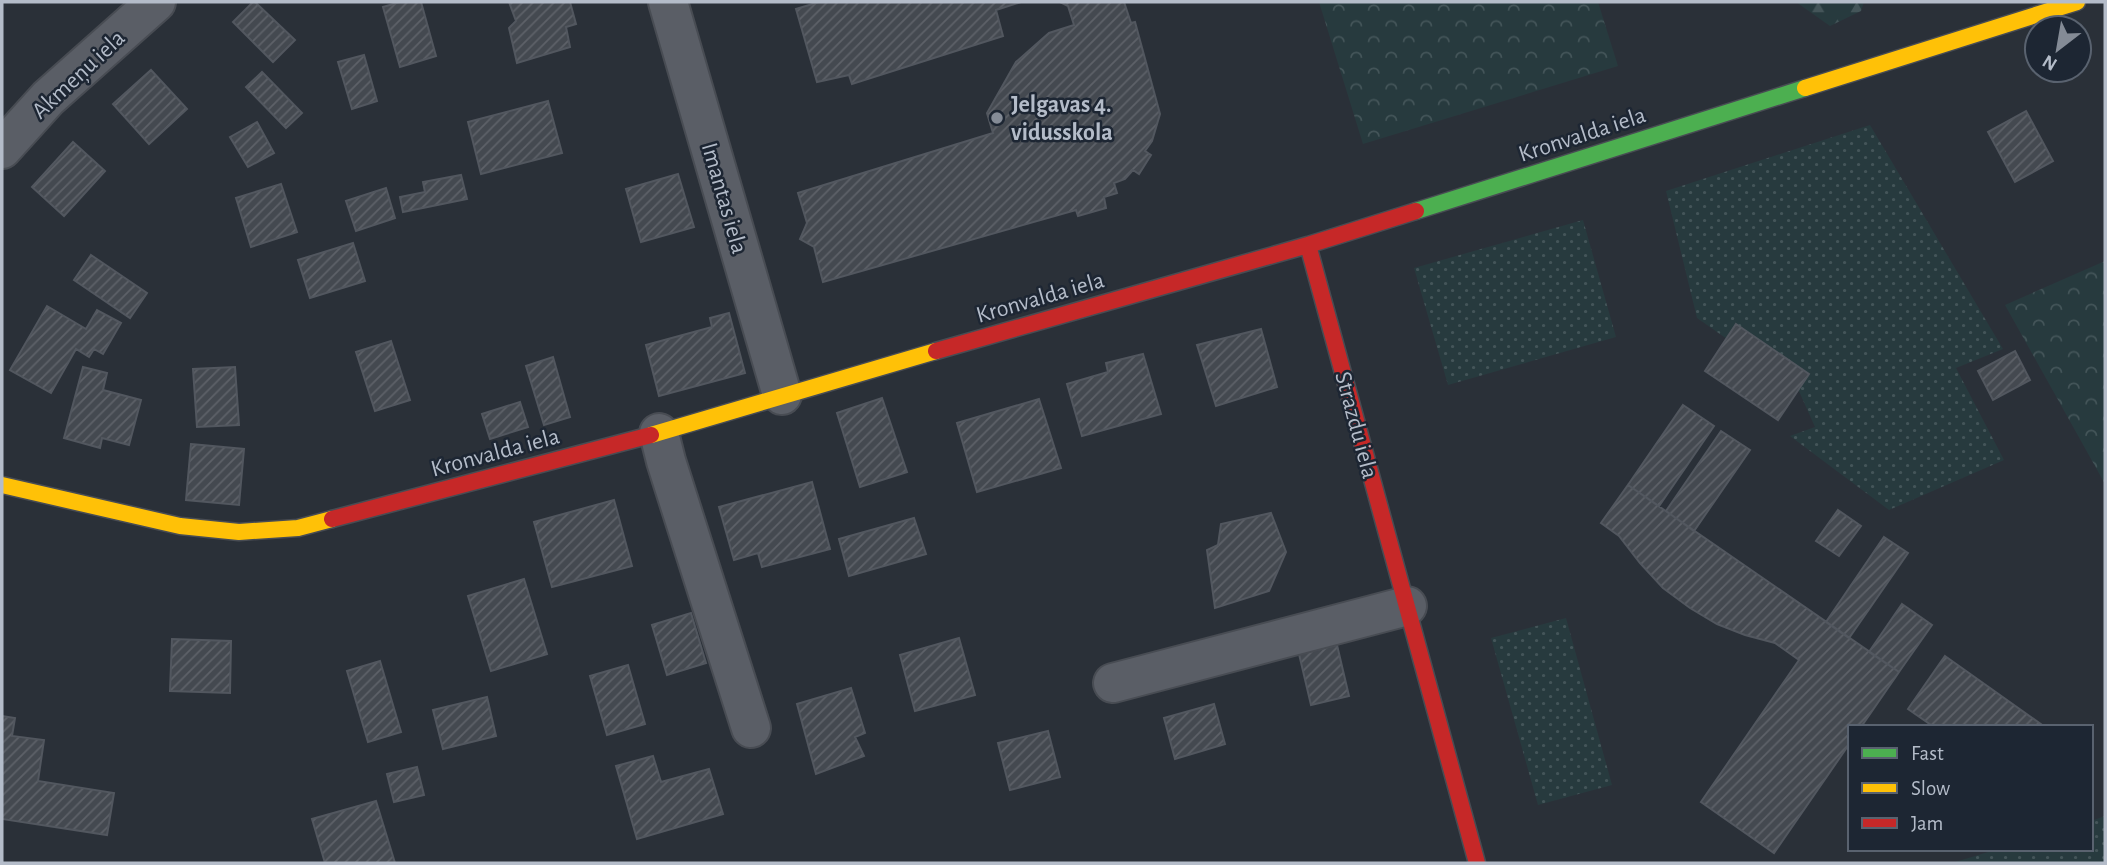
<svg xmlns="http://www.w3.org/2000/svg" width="2107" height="865" viewBox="0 0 2107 865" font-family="'Alegreya Sans',sans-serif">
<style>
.forest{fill:url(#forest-firs)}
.park{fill:url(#park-crowns)}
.garden{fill:url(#garden-dots)}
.building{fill:url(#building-hatch);stroke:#52575f;stroke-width:2}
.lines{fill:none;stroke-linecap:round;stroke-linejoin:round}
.street-casing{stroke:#484c53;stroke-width:42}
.fast-casing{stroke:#484c53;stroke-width:19}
.slow-casing{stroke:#484c53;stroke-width:19}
.jam-casing{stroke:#484c53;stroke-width:19}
.street{stroke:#5a5e66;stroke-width:38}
.fast{stroke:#4caf50;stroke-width:16}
.slow{stroke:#ffc107;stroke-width:16}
.jam{stroke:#c62828;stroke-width:16}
.poi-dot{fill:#848b96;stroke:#1d2633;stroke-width:2.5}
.labels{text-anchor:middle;stroke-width:5;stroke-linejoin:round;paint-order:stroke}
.street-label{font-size:24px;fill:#b4bcc9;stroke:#1d2633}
.poi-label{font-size:24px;font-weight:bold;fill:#b4bcc9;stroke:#1d2633;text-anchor:start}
</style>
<defs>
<pattern id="forest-firs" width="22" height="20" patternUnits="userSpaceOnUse" patternTransform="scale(1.75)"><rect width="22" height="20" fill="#273a3e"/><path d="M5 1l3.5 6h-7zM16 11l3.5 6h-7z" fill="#445559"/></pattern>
<pattern id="park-crowns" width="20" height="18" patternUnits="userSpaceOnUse" patternTransform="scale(1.75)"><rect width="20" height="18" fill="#273a3e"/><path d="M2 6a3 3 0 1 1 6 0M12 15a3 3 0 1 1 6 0" fill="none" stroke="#445559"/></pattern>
<pattern id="garden-dots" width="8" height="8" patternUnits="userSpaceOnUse" patternTransform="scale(1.75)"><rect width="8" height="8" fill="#273a3e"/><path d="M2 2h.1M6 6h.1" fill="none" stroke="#445559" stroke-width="1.8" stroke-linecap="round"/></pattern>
<pattern id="building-hatch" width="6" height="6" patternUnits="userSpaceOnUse" patternTransform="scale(1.75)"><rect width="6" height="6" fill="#444950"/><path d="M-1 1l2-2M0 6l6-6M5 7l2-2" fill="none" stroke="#5d6168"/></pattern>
</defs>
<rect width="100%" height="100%" fill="#2a3038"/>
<!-- forest -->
<path class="forest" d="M1796,2H1864L1861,11L1830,26Z"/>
<!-- park -->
<path class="park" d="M1319,2H1598L1618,66L1363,144Z
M2105,261V484L2005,305Z"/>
<!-- garden -->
<path class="garden" d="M1870,125L2003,349L1956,368L2004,460L1889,510L1790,436L1815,427L1798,389L1809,374L1736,325L1727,339L1697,318L1666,191Z
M1583,220L1616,337L1448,385L1414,268Z
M1566,618L1612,785L1538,805L1491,638Z
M2105,816V863H1952L1998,849H2091V821Z"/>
<!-- building -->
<path class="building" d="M253,2H255L295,40L273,62L233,22Z
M400,2H421L436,56L400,67L383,7Z
M509,2H570L576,24L566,27L570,47L517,63L509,28L516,21Z
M819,2H1021L996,10L1003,36L852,84L849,75L817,82L796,9Z
M1060,2H1124L1131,23L1135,22L1160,114L1152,141L1145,151L1151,155L1139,174L1133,170L1125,179L1114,183L1117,193L1104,197L1106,208L1078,216L1076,210L823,282L814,247L800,239L807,223L798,193L993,133L987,113L1016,62L1049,33L1074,25L1068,6Z
M364,55L377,101L352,109L338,62Z
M151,70L187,109L149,144L113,104Z
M262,72L302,113L286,128L246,87Z
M548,101L562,153L481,174L468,122Z
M2026,111L2053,161L2015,182L1988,132Z
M257,122L274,153L248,167L230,137Z
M73,142L105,171L64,216L32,187Z
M678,174L694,227L641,242L626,189Z
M461,175L467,199L403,212L400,197L425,192L423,182Z
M281,184L297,232L251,247L236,198Z
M386,188L395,218L356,231L346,201Z
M353,243L365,281L310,298L298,260Z
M91,255L147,293L130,318L74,280Z
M47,306L86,329L97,310L121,323L103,354L94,349L89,357L76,349L51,393L10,370Z
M729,313L745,373L659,396L646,345L712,327L710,318Z
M1736,324L1809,374L1778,420L1705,371Z
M1261,329L1277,387L1216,406L1197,345Z
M391,341L410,400L375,411L356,352Z
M2015,351L2030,380L1993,400L1978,371Z
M1143,354L1161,414L1082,436L1067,384L1108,372L1106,363Z
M553,357L570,417L544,425L526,366Z
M83,367L107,373L103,390L141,400L129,445L102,438L100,448L64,438Z
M235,367L239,425L197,427L193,369Z
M882,398L907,472L860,487L837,413Z
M1039,399L1061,468L977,492L957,423Z
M520,402L528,427L490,439L482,414Z
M1683,405L1714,426L1659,506L1628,485Z
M1721,431L1750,450L1694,531L1666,511Z
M191,444L244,449L239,505L186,500Z
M812,482L830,549L762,567L758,553L734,560L719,507Z
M1628,485L1899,672L1861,727H1850V743L1774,853L1701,802L1799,660L1775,643L1745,635L1717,624L1690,608L1663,588L1640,563L1619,536L1601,523Z
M614,500L632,566L552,587L534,522Z
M1838,510L1861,526L1839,556L1816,541Z
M1271,513L1286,552L1269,591L1215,608L1207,550L1218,545L1221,524Z
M914,518L926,554L849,576L839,539Z
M1884,537L1908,553L1849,638L1826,622Z
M524,579L547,654L491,671L468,596Z
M1902,604L1932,625L1899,672L1869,652Z
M691,613L706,663L667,675L652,625Z
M959,638L975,695L915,711L900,655Z
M172,639L231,641L230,693L170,691Z
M1337,645L1349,696L1311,705L1299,654Z
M1945,656L2045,727H1934L1908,709Z
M380,661L401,732L368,742L347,671Z
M628,665L645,724L607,735L590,676Z
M851,688L865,733L855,737L864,756L816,774L797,704Z
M487,697L496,736L443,749L433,710Z
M1214,704L1225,744L1175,759L1164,718Z
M2,716L15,718L12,736L44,740L38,781L114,793L107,835L2,819Z
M1048,731L1060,777L1010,790L998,743Z
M653,756L661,782L709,769L723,814L637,839L616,766Z
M417,767L424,795L394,802L387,774Z
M376,801L395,863H325L312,819Z"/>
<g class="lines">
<!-- street casing -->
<g class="street-casing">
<path id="street" d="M668,2L782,395
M2,149L48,98L156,2
M659,433L666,461L751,728
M1113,683L1407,606"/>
</g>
<!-- fast casing -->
<g class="fast-casing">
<path id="fast" d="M1416,211L1805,88"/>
</g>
<!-- slow casing -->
<g class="slow-casing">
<path id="slow" d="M1805,88L2077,2
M651,435L936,351
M2,485L180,526L239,532L298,528L332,519"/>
</g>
<!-- jam casing -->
<g class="jam-casing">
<path id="jam" d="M1308,245L1477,863
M936,351L1308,245L1416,211
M332,519L651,435"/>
</g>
<!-- street -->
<use href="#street" class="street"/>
<!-- fast -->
<use href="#fast" class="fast"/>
<!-- slow -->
<use href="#slow" class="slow"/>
<!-- jam -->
<use href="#jam" class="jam"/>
</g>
<!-- markers -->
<circle class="poi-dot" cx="997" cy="118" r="7"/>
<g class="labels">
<!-- street labels -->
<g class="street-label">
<text transform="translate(78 74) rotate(-43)" y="8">Akmeņu iela</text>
<text transform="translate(1582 134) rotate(-18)" y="8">Kronvalda iela</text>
<text transform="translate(725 198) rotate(74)" y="8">Imantas iela</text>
<text transform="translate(1040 297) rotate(-16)" y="8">Kronvalda iela</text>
<text transform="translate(1357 425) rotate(75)" y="8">Strazdu iela</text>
<text transform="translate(495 452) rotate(-15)" y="8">Kronvalda iela</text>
</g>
<!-- poi labels -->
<g class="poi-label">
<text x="1011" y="112">Jelgavas 4.<tspan x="1011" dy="28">vidusskola</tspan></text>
</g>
</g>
<!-- border -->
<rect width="2107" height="865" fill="none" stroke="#b4bcc9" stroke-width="7"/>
<!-- legend -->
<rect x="1848" y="725" width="245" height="126" fill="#1d2633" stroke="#59626f" stroke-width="2"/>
<rect x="1862" y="748" width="35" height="10" fill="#4caf50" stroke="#59626f" stroke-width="2"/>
<text x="1911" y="760" font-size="21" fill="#b4bcc9">Fast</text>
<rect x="1862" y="783" width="35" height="10" fill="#ffc107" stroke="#59626f" stroke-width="2"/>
<text x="1911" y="795" font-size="21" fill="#b4bcc9">Slow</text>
<rect x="1862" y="818" width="35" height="10" fill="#c62828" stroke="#59626f" stroke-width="2"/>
<text x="1911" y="830" font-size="21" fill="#b4bcc9">Jam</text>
<!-- north arrow -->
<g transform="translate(2058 49) rotate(211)"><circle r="33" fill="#1d2633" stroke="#59626f" stroke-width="2"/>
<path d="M0-5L12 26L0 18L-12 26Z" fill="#848b96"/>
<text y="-10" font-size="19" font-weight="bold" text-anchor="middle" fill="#b4bcc9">N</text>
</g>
</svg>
